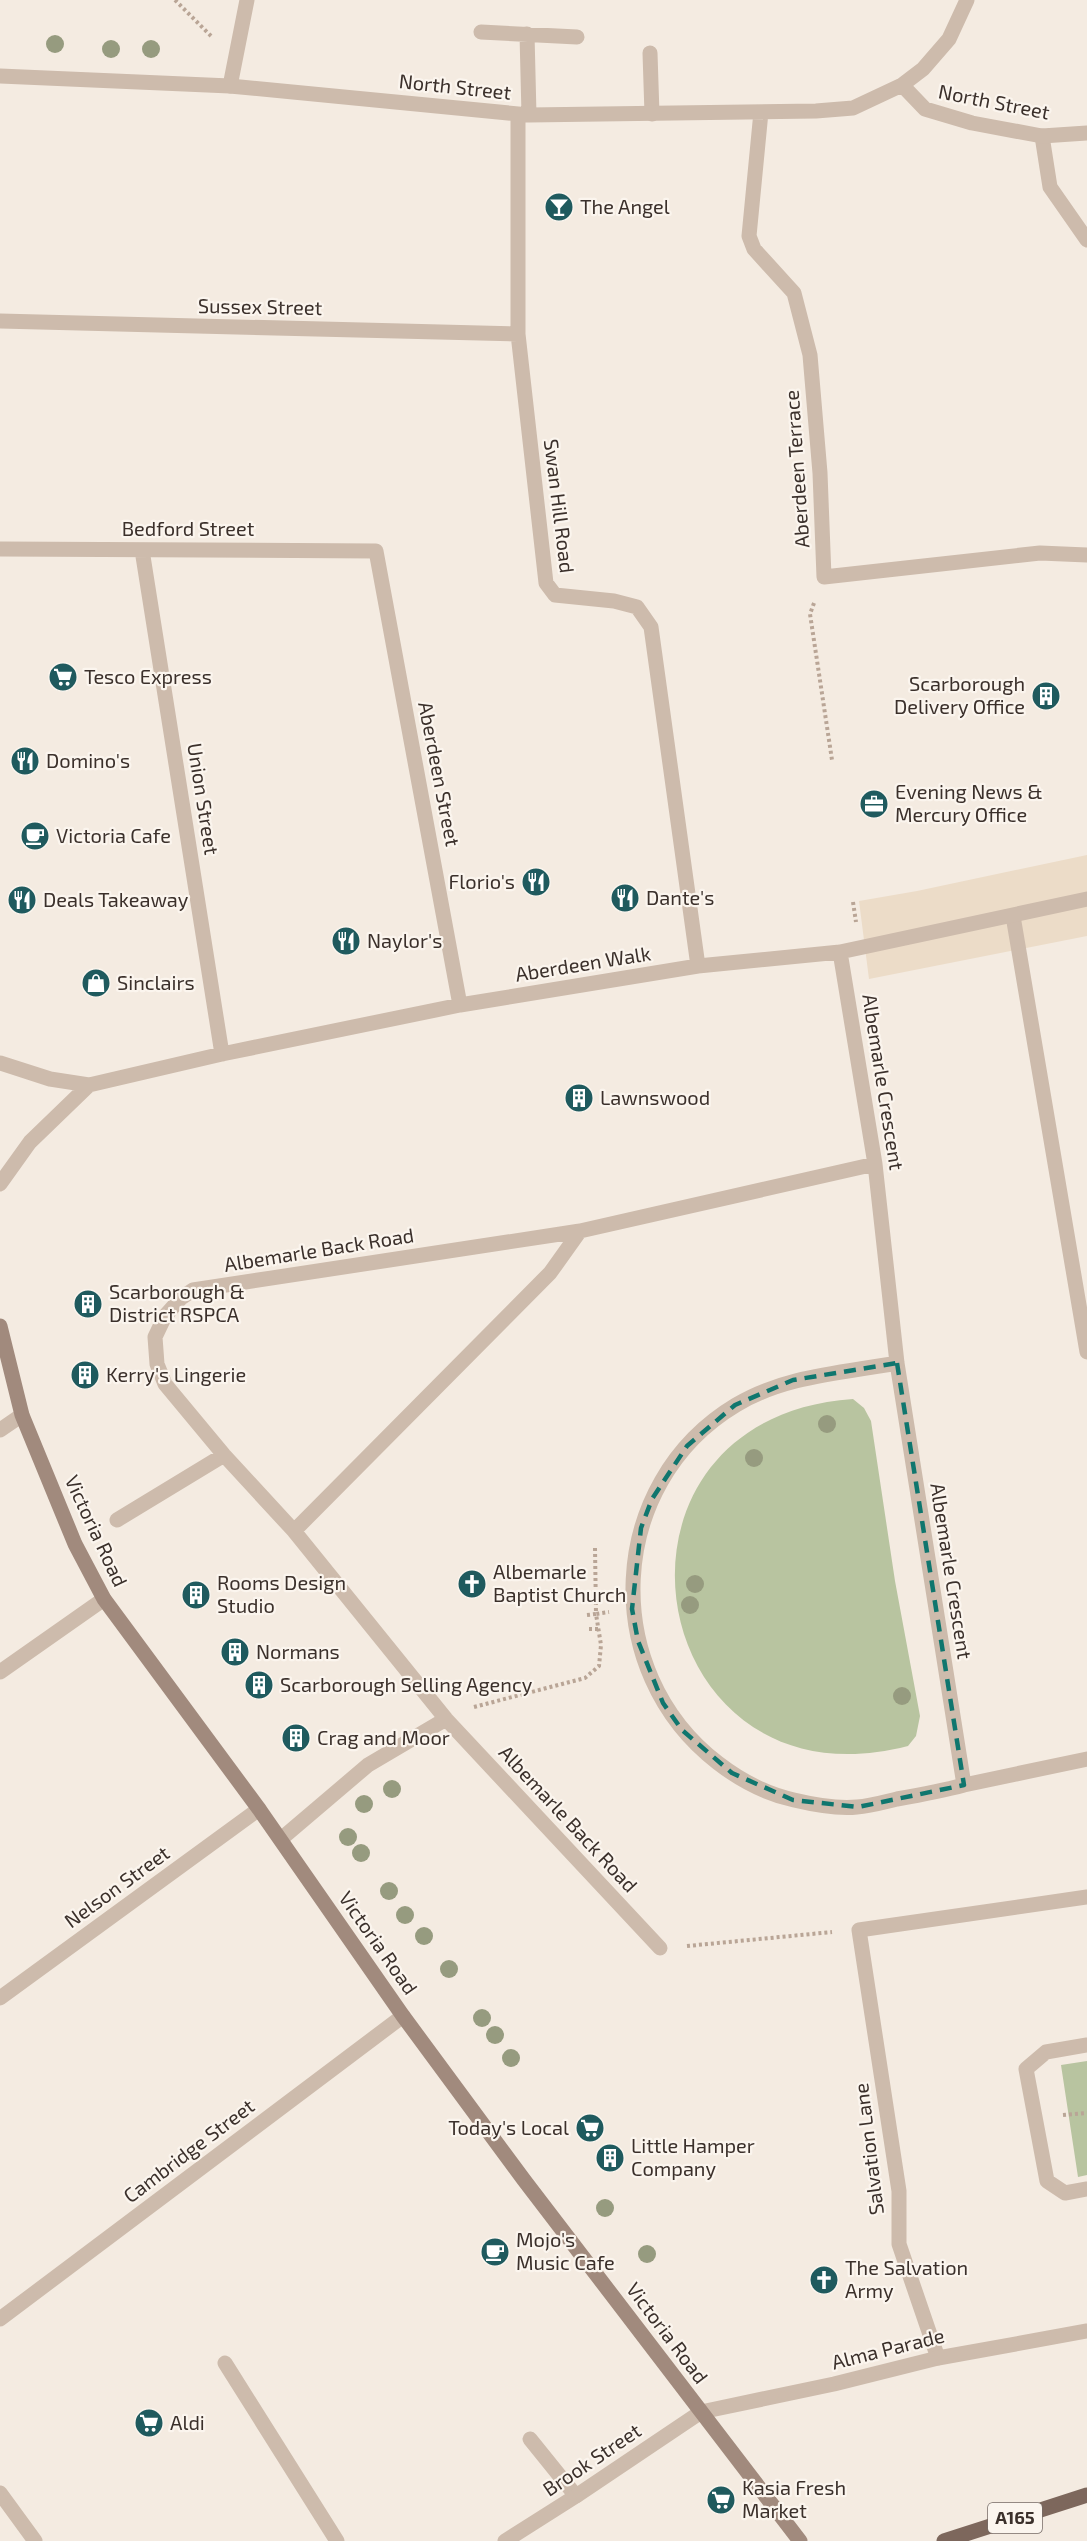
<svg xmlns="http://www.w3.org/2000/svg" width="1087" height="2541" viewBox="0 0 1087 2541" font-family="'Exo 2',sans-serif">
<style>
.green{fill:#b8c4a0}
.plaza{fill:#ecdcc8}
.lines{fill:none;stroke-linecap:round;stroke-linejoin:round}
.path{stroke:#b9a596;stroke-width:4;stroke-dasharray:3 3;stroke-linecap:butt}
.lane{stroke:#cdbbac;stroke-width:15}
.street{stroke:#cdbbac;stroke-width:15}
.secondary{stroke:#a18a7d;stroke-width:15}
.primary{stroke:#7d675c;stroke-width:15}
.tree{fill:#969b7f}
.marked{fill:none;stroke:#0f766e;stroke-width:4.5;stroke-dasharray:12 8;stroke-linejoin:round}
.labels{text-anchor:middle;stroke-width:4.5;stroke-linejoin:round;paint-order:stroke}
.shield{fill:#fbf5ee;stroke:#756b66;stroke-width:1.5}
.shield-label{font-size:18px;font-weight:bold;fill:#3b302b}
.street-label{font-size:20px;fill:#3b302b;stroke:#fbf5ee}
.poi-label{font-size:20px;fill:#3b302b;stroke:#fbf5ee;text-anchor:start}
</style>
<rect width="100%" height="100%" fill="#f4ebe1"/>
<!-- green -->
<path class="green" d="M853,1399L864,1408L871,1421L895,1581L920,1716L916,1736L908,1746C641,1815 578,1418 853,1399Z
M1087,2061V2175L1078,2177L1061,2065Z"/>
<!-- plaza -->
<path class="plaza" d="M1087,855V936L869,979L859,901L917,891Z"/>
<g class="lines">
<!-- path -->
<path class="path" d="M175,0L211,36
M814,603L810,614L832,760
M853,902L856,922
M587,1615L596,1614L595,1548
M589,1629H599
M474,1707L585,1678L599,1666L601,1645L596,1614L609,1612
M687,1946L832,1932
M1063,2115L1087,2113"/>
<!-- lane -->
<path class="lane" d="M650,53L652,114
M230,86L247,0
M1042,136L1050,187L1087,240
M1013,916L1087,1352
M938,2358L899,2244V2191L859,1930L1087,1897
M225,2363L337,2541
M530,2439L576,2496
M0,2493L35,2541"/>
<!-- street -->
<path class="street" d="M481,32L577,37
M527,34L529,115
M0,76L230,86L529,115L816,111L853,108L902,85L923,69L949,39L967,0
M902,85L925,109L972,123L1042,136L1087,133
M761,112L749,236L754,249L794,293L810,355L820,473L824,577L1040,553L1087,555
M518,114V334L546,583L555,595L614,601L637,607L651,627L698,966
M0,321L518,334
M0,549L376,551L460,1005
M142,550L222,1054
M840,952L875,1164L897,1363L964,1785L1087,1759
M0,1063L50,1079L89,1085L222,1054L460,1005L698,966L840,952L1087,899
M0,1184L30,1142L89,1085
M897,1363C842,1373 784,1376 736,1405C606,1483 598,1671 718,1763C740,1780 767,1794 794,1800C815,1805 837,1809 857,1807C871,1806 884,1802 897,1799C920,1795 942,1791 964,1785
M0,1430L22,1415
M117,1520L224,1455
M294,1531L550,1273L580,1231
M0,1672L104,1599
M281,1839L368,1765L446,1719
M660,1948L446,1719L294,1531L224,1455L165,1384L157,1364L155,1337L165,1316L181,1298L193,1290L580,1231L875,1164
M0,1998L259,1809
M1087,2045L1046,2052L1026,2069L1047,2181L1065,2193L1087,2189
M0,2319L403,2016
M505,2541L576,2496L701,2412L834,2384L938,2358L1087,2331"/>
<!-- secondary -->
<path class="secondary" d="M0,1326L22,1415L75,1544L104,1599L259,1809L403,2016L524,2180L800,2541"/>
<!-- primary -->
<path class="primary" d="M944,2541L1087,2495"/>
</g>
<!-- trees -->
<g class="tree">
<circle cx="55" cy="44" r="9"/>
<circle cx="111" cy="49" r="9"/>
<circle cx="151" cy="49" r="9"/>
<circle cx="827" cy="1424" r="9"/>
<circle cx="754" cy="1458" r="9"/>
<circle cx="695" cy="1584" r="9"/>
<circle cx="690" cy="1605" r="9"/>
<circle cx="902" cy="1696" r="9"/>
<circle cx="392" cy="1789" r="9"/>
<circle cx="364" cy="1804" r="9"/>
<circle cx="348" cy="1837" r="9"/>
<circle cx="361" cy="1853" r="9"/>
<circle cx="389" cy="1891" r="9"/>
<circle cx="405" cy="1915" r="9"/>
<circle cx="424" cy="1936" r="9"/>
<circle cx="449" cy="1969" r="9"/>
<circle cx="482" cy="2018" r="9"/>
<circle cx="495" cy="2035" r="9"/>
<circle cx="511" cy="2058" r="9"/>
<circle cx="605" cy="2208" r="9"/>
<circle cx="647" cy="2254" r="9"/>
</g>
<!-- marked area -->
<path class="marked" d="M897,1363L964,1785L858,1807L793,1800L732,1773L682,1730L663,1703L638,1641L632,1609L641,1528L652,1499L687,1446L735,1405L793,1380Z"/>
<!-- icons -->
<defs>
<g id="bar-disc" transform="scale(1.5)"><circle r="9.5" fill="#1f5a5e" stroke="#fbf5ee"/><path d="M-6-5H6L.8 .8V4.5H3.5V6h-7V4.5H-.8V.8Z" fill="#fff"/></g>
<g id="supermarket-disc" transform="scale(1.5)"><circle r="9.5" fill="#1f5a5e" stroke="#fbf5ee"/><path d="M-6-5.5h2.5l.6 2H6L4.5 2H-2.5L-4.4-4H-6ZM-1.5 3.2a1.3 1.3 0 1 0 .1 0ZM3 3.2a1.3 1.3 0 1 0 .1 0Z" fill="#fff"/></g>
<g id="building-disc" transform="scale(1.5)"><circle r="9.5" fill="#1f5a5e" stroke="#fbf5ee"/><path d="M-4-6H4V6H1V3H-1V6H-4ZM-2.5-4.3h1.7v1.8h-1.7ZM.8-4.3h1.7v1.8H.8ZM-2.5-1h1.7V.8h-1.7ZM.8-1h1.7V.8H.8Z" fill="#fff"/></g>
<g id="restaurant-disc" transform="scale(1.5)"><circle r="9.5" fill="#1f5a5e" stroke="#fbf5ee"/><path d="M-5-6h1v4h1v-4h1v4h1v-4h1v5L-1.5 .5V6h-2V.5L-5-1ZM5-6V6H3V1.5H1.5Q1.5-4 5-6Z" fill="#fff"/></g>
<g id="office-disc" transform="scale(1.5)"><circle r="9.5" fill="#1f5a5e" stroke="#fbf5ee"/><path d="M-6-3h4V-5.5h4V-3h4V5H-6ZM-1-4.5V-3h2v-1.5ZM-6 0V1H6V0Z" fill="#fff"/></g>
<g id="cafe-disc" transform="scale(1.5)"><circle r="9.5" fill="#1f5a5e" stroke="#fbf5ee"/><path d="M-5.5-4.5H6V0H3Q3 3.5 0 3.5H-2.5Q-5.5 3.5-5.5 0ZM3-3.2v2h1.7v-2ZM-6 4.5H4V6H-6Z" fill="#fff"/></g>
<g id="shop-disc" transform="scale(1.5)"><circle r="9.5" fill="#1f5a5e" stroke="#fbf5ee"/><path d="M-5-2.5h2.3a2.7 3.5 0 0 1 5.4 0H5L5.5 6h-11ZM-1.5-2.5h3a1.5 2.3 0 0 0-3 0Z" fill="#fff"/></g>
<g id="church-disc" transform="scale(1.5)"><circle r="9.5" fill="#1f5a5e" stroke="#fbf5ee"/><path d="M-1.2-6h2.4v3.5h3.3v2.4h-3.3V6h-2.4V-.1h-3.3v-2.4h3.3Z" fill="#fff"/></g>
</defs>
<g fill-rule="evenodd">
<use href="#bar-disc" x="559" y="207"/>
<use href="#supermarket-disc" x="63" y="677"/>
<use href="#building-disc" x="1046" y="696"/>
<use href="#restaurant-disc" x="25" y="761"/>
<use href="#office-disc" x="874" y="804"/>
<use href="#cafe-disc" x="35" y="836"/>
<use href="#restaurant-disc" x="536" y="882"/>
<use href="#restaurant-disc" x="625" y="898"/>
<use href="#restaurant-disc" x="22" y="900"/>
<use href="#restaurant-disc" x="346" y="941"/>
<use href="#shop-disc" x="96" y="983"/>
<use href="#building-disc" x="579" y="1098"/>
<use href="#building-disc" x="88" y="1304"/>
<use href="#building-disc" x="85" y="1375"/>
<use href="#church-disc" x="472" y="1584"/>
<use href="#building-disc" x="196" y="1595"/>
<use href="#building-disc" x="235" y="1652"/>
<use href="#building-disc" x="259" y="1685"/>
<use href="#building-disc" x="296" y="1738"/>
<use href="#supermarket-disc" x="590" y="2128"/>
<use href="#building-disc" x="610" y="2158"/>
<use href="#cafe-disc" x="495" y="2252"/>
<use href="#church-disc" x="824" y="2280"/>
<use href="#supermarket-disc" x="149" y="2423"/>
<use href="#supermarket-disc" x="721" y="2500"/>
</g>
<g class="labels">
<!-- shield labels -->
<rect class="shield" x="988" y="2503" width="54" height="30" rx="4.5"/>
<g class="shield-label">
<text x="1015" y="2524">A165</text>
</g>
<!-- street labels -->
<g class="street-label">
<text transform="translate(455 87) rotate(6)" y="7">North Street</text>
<text transform="translate(994 102) rotate(11)" y="7">North Street</text>
<text transform="translate(260 307) rotate(1)" y="7">Sussex Street</text>
<text transform="translate(797 469) rotate(-94)" y="7">Aberdeen Terrace</text>
<text transform="translate(559 506) rotate(83)" y="7">Swan Hill Road</text>
<text x="188" y="536">Bedford Street</text>
<text transform="translate(439 774) rotate(79)" y="7">Aberdeen Street</text>
<text transform="translate(203 799) rotate(81)" y="7">Union Street</text>
<text transform="translate(583 964) rotate(-9)" y="7">Aberdeen Walk</text>
<text transform="translate(883 1082) rotate(81)" y="7">Albemarle Crescent</text>
<text transform="translate(319 1250) rotate(-9)" y="7">Albemarle Back Road</text>
<text transform="translate(96 1531) rotate(65)" y="7">Victoria Road</text>
<text transform="translate(951 1571) rotate(81)" y="7">Albemarle Crescent</text>
<text transform="translate(568 1819) rotate(47)" y="7">Albemarle Back Road</text>
<text transform="translate(117 1887) rotate(-36)" y="7">Nelson Street</text>
<text transform="translate(378 1943) rotate(55)" y="7">Victoria Road</text>
<text transform="translate(869 2149) rotate(-97)" y="7">Salvation Lane</text>
<text transform="translate(189 2151) rotate(-37)" y="7">Cambridge Street</text>
<text transform="translate(667 2333) rotate(53)" y="7">Victoria Road</text>
<text transform="translate(888 2349) rotate(-14)" y="7">Alma Parade</text>
<text transform="translate(592 2460) rotate(-34)" y="7">Brook Street</text>
</g>
<!-- poi labels -->
<g class="poi-label">
<text x="580" y="214">The Angel</text>
<text x="84" y="684">Tesco Express</text>
<text x="1025" y="691" text-anchor="end">Scarborough<tspan x="1025" dy="23">Delivery Office</tspan></text>
<text x="46" y="768">Domino's</text>
<text x="895" y="799">Evening News &amp;<tspan x="895" dy="23">Mercury Office</tspan></text>
<text x="56" y="843">Victoria Cafe</text>
<text x="515" y="889" text-anchor="end">Florio's</text>
<text x="646" y="905">Dante's</text>
<text x="43" y="907">Deals Takeaway</text>
<text x="367" y="948">Naylor's</text>
<text x="117" y="990">Sinclairs</text>
<text x="600" y="1105">Lawnswood</text>
<text x="109" y="1299">Scarborough &amp;<tspan x="109" dy="23">District RSPCA</tspan></text>
<text x="106" y="1382">Kerry's Lingerie</text>
<text x="493" y="1579">Albemarle<tspan x="493" dy="23">Baptist Church</tspan></text>
<text x="217" y="1590">Rooms Design<tspan x="217" dy="23">Studio</tspan></text>
<text x="256" y="1659">Normans</text>
<text x="280" y="1692">Scarborough Selling Agency</text>
<text x="317" y="1745">Crag and Moor</text>
<text x="569" y="2135" text-anchor="end">Today's Local</text>
<text x="631" y="2153">Little Hamper<tspan x="631" dy="23">Company</tspan></text>
<text x="516" y="2247">Mojo's<tspan x="516" dy="23">Music Cafe</tspan></text>
<text x="845" y="2275">The Salvation<tspan x="845" dy="23">Army</tspan></text>
<text x="170" y="2430">Aldi</text>
<text x="742" y="2495">Kasia Fresh<tspan x="742" dy="23">Market</tspan></text>
</g>
</g>
</svg>
